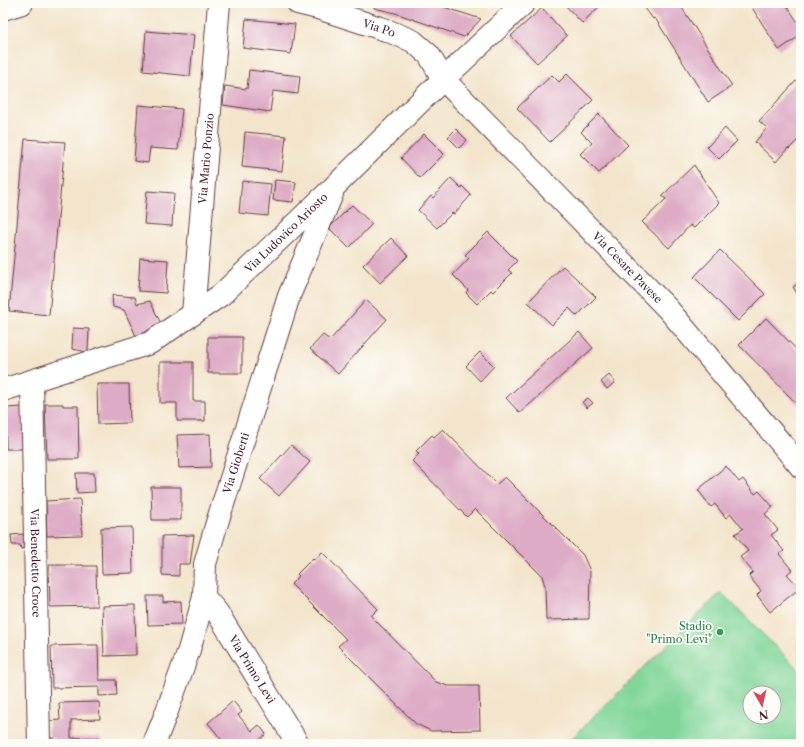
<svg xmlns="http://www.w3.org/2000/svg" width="804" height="747" viewBox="0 0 804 747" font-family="'Libre Caslon Text',serif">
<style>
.green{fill:#80d598;stroke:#657a62;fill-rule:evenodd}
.building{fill:#ddabc5}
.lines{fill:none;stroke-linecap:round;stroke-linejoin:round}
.minor-casing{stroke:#633d43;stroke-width:24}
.minor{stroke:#fff;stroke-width:22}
.leisure-dot{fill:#2e9e5b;stroke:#fdfcf7;stroke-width:1.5}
.labels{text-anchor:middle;stroke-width:3.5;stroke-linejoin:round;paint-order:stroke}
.street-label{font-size:11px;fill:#4a1f2b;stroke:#fdfcf7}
.leisure-label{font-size:11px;fill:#27864d;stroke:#fdfcf7;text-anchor:end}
</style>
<rect width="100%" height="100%" fill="#fdfcf7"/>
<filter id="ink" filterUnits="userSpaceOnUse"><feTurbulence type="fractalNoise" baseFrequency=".025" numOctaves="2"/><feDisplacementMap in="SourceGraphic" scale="8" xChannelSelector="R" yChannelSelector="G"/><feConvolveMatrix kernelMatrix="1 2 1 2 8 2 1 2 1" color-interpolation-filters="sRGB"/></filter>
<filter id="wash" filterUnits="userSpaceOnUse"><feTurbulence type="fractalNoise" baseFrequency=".012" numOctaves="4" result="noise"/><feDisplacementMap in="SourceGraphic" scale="16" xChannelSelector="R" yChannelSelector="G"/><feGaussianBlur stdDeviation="0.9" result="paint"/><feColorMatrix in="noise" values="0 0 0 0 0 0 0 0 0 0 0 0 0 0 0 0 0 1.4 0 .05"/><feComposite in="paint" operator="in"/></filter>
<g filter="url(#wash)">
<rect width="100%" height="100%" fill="#f3e5cc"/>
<!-- green -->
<path class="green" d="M721,592L801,672V744H566ZM750,693H774V717H750Z"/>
<g id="blocks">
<!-- building -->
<path class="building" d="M376,3H431L481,19L464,37L395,13L374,8Z
M566,3H603L582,23L564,4Z
M645,3H679L732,86L708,102L655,18L653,19L645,8Z
M749,3H785L801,27V35L779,50Z
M542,8L567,36L537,63L511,36Z
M246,19L295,24L291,54L243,48Z
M146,31L194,35L190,76L143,71Z
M249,70L300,76L298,94L273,91L270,112L223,105L225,86L247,89Z
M567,74L593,100L550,142L517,108L552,75L559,82Z
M796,81L801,85V137L789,149L788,148L776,162L755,142L767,128L759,121Z
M138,105L182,109L178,150L150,148L148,163L134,161Z
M599,114L628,145L599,173L580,154L592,143L581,132Z
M725,128L737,141L719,159L707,147Z
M456,129L467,140L459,148L448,137Z
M245,132L286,136L282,171L242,167Z
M424,134L444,154L420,178L401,158Z
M25,139L65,142L49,315L9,311Z
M694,165L719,203L694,228L690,225L669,248L642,222L666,199L662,196Z
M451,178L461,188L462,186L471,195L454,214L452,213L437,228L418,210L431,196L433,198Z
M275,180L296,182L293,202L273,200Z
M242,181L271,184L268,216L239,213Z
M147,191L174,193L172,226L144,224Z
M352,205L372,224L349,248L329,228Z
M488,232L517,261L508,270L512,273L493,292L491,290L477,304L466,293L468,290L453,275L469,258L465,255Z
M391,238L408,256L380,283L363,265Z
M720,250L765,294L738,321L694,277Z
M140,258L168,260L166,293L138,291Z
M563,266L596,297L577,316L569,308L552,325L528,302Z
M801,282V300L793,287Z
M112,295L135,297L137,304L150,301L162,326L137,338L124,310L113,307Z
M366,300L387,319L338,374L310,349L323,335L330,340Z
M766,318L801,354V400L797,404L739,345Z
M73,328L89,329L88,352L72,349Z
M579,332L593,348L520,413L506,398Z
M208,337H242V373H208Z
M480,352L494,366L480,381L466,366Z
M160,362H193V401H205V421H177V403H160Z
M609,375L615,382L607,389L601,382Z
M97,384H129L130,423L98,424Z
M588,398L593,403L587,408L582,402Z
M45,404H63V406H78L79,459H47Z
M23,407L24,449H6L5,408Z
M443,429L497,484L505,477L583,555L590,571L589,619L546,620L545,586L542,576L475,509L467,517L412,461L419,454L416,451L432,435L434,437Z
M210,434L211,467L179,468L177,435Z
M291,445L310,462L279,496L260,479Z
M726,466L739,482L743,479L755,494L759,491L773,507L765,514L778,530L771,535L784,551L779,554L792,570L787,574L800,588L770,612L757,595L761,591L749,576L753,572L740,557L748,551L735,534L743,529L731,514L726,518L715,504L711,507L698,490Z
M76,473H94L95,492L77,493Z
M151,487H181V520H152Z
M80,499L82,535L47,536L46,501Z
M132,527L133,573L102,574L101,528Z
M24,534L25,548L21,549L20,545H12L11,535Z
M194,535L190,564H179V576L162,575V536Z
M322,552L378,609L371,616L436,682L448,686H479L480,730L431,731L416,724L338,646L346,639L291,584L299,576L297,574L313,558L315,560Z
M49,565H83V566H96L97,606L50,607Z
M147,596H163V602L181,601L182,624L148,625Z
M135,605L136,655L104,656L102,606Z
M85,645H98L99,680H116L117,695L99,696V687L52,688L51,646Z
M233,701L242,712L238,715L252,731L259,725L266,734L255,744H225L208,723Z
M99,702L100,719L71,720V738L100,737V744H54V738H49V721L60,720L59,703Z"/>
</g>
</g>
<g filter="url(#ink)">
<use href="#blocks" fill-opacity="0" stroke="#633d43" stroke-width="1"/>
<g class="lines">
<!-- minor casing -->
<g class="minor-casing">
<g id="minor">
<path id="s1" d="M298,3L318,8L386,30L413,41L429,55L443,79L668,309L801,467"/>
<path d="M3,9L22,3"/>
<path id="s2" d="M193,314L219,3"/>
<path id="s3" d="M32,381L39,744"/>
<path id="s4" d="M3,390L150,343L221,295L335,186L429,93L524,3"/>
<path id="s5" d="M204,597L217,612L298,744"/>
<path id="s6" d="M154,744L167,711L189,650L204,597L205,564L216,526L289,296L332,194"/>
</g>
</g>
<!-- minor -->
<use href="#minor" class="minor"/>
</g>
</g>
<!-- markers -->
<circle class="leisure-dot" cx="720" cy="632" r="4"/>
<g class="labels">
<!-- street labels -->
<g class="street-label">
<text dy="4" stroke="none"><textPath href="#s1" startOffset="85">Via Po</textPath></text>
<text dy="4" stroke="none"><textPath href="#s2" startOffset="156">Via Mario Ponzio</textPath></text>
<text dy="4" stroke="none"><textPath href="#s4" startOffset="330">Via Ludovico Ariosto</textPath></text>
<text dy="4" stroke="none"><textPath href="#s1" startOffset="434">Via Cesare Pavese</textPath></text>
<text dy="4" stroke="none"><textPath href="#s6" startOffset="294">Via Gioberti</textPath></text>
<text dy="4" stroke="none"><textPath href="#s3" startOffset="182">Via Benedetto Croce</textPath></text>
<text dy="4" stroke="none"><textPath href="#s5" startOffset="87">Via Primo Levi</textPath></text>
</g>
<!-- leisure labels -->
<g class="leisure-label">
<text x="712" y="630">Stadio<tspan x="712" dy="13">"Primo Levi"</tspan></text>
</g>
</g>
<!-- margin -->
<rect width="804" height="747" fill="none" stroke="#fdfcf7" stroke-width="16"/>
<!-- north arrow -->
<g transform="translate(762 705) rotate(171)"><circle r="19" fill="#fdfcf7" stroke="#b5a4a5"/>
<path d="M0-3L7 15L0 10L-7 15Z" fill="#d1495b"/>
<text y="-6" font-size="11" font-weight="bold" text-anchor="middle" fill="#4a1f2b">N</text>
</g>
</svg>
